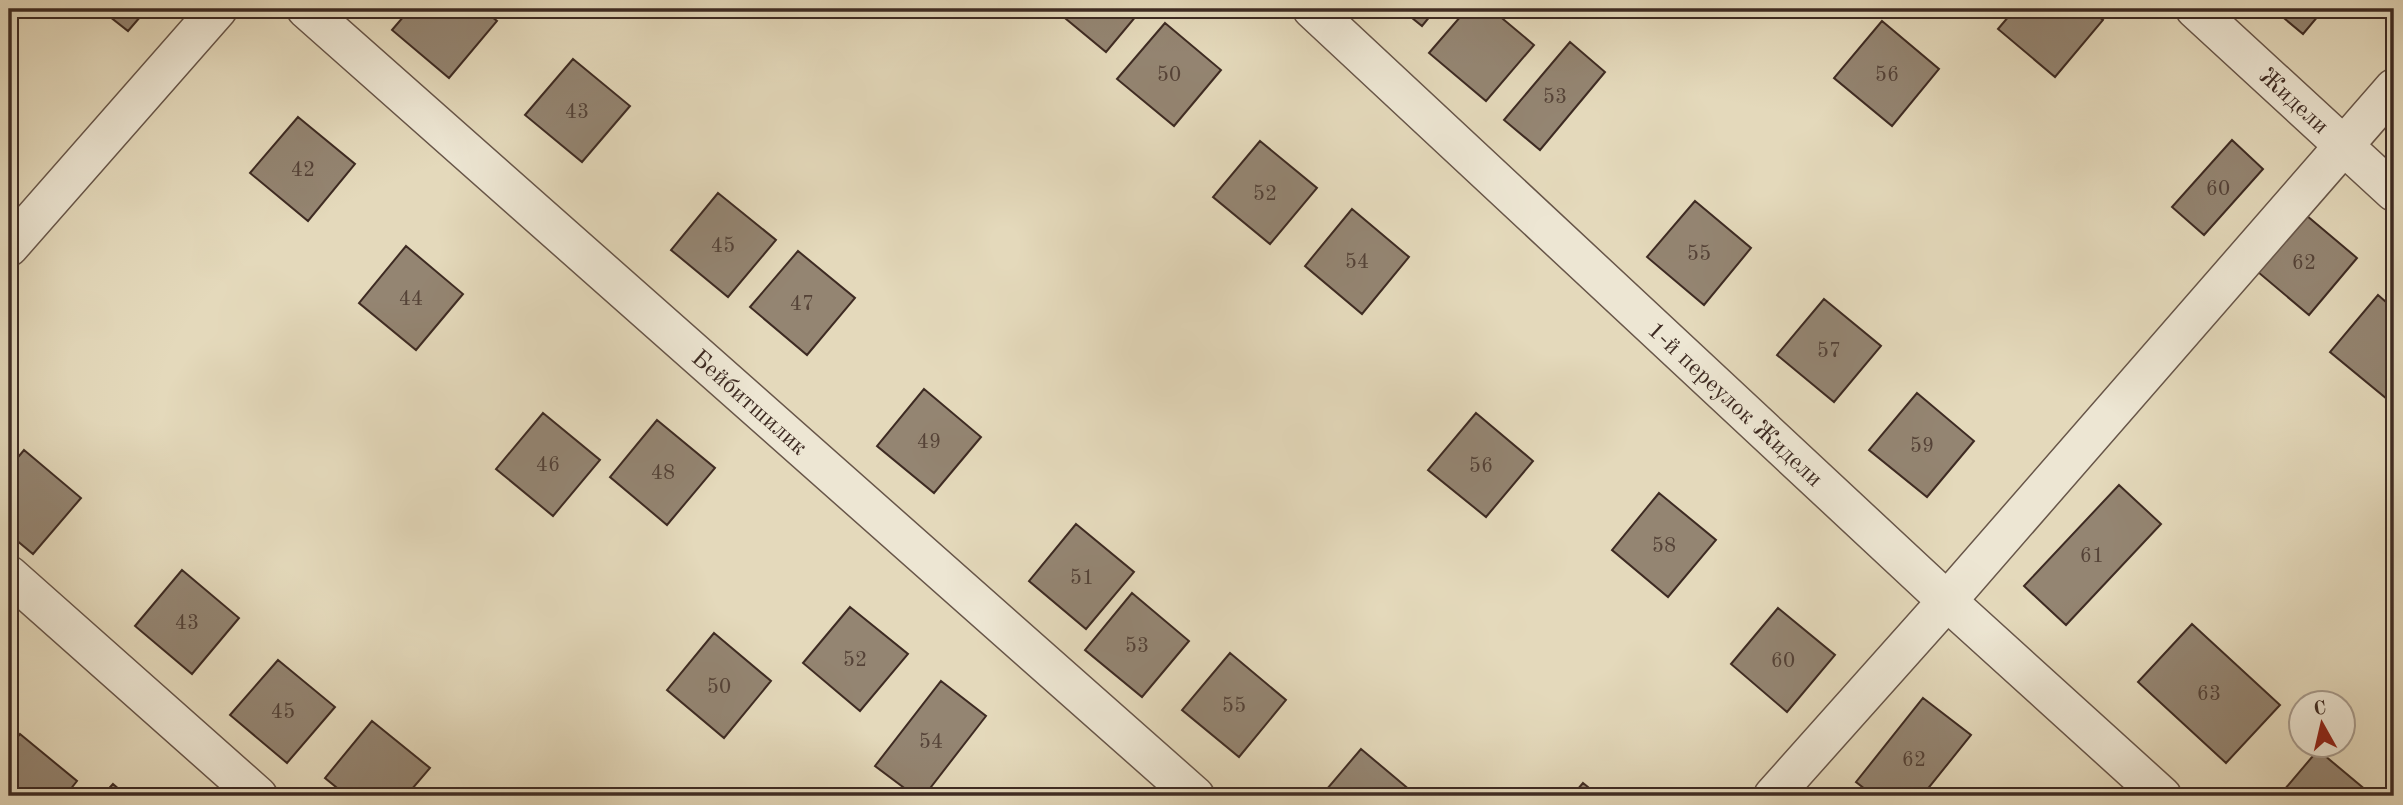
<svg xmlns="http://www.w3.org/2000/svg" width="2403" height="805" viewBox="0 0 2403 805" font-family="'Old Standard TT',serif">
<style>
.building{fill:#948572;stroke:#3e2b23;stroke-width:2}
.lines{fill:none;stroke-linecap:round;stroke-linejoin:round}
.minor-casing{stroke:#685649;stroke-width:41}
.minor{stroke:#ede6d3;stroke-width:38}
.labels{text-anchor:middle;stroke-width:5;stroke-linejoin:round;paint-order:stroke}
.number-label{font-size:21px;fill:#544237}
.street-label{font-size:24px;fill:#3e2b23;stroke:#ede6d3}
</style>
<rect width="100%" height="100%" fill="#e4d9bb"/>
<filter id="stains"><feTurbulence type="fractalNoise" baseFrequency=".00286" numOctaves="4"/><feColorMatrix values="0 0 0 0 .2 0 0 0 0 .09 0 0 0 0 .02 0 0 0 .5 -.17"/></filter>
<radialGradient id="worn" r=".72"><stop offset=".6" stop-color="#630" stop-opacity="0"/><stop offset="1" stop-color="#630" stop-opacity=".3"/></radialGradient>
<!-- building -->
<path class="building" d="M100,9H147L128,31Z
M410,9H482L497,21L449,78L392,30Z
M1054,9H1142L1106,52Z
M1401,9H1436L1422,26Z
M1467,9H1491L1534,45L1486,101L1429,53Z
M2015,9H2089L2103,20L2055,77L1998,29Z
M2273,9H2324L2303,34Z
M1882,21L1939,69L1892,126L1834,78Z
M1165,23L1221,70L1174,126L1117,79Z
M1570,42L1605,72L1540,150L1504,120Z
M573,59L630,106L582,162L525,115Z
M298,117L355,164L308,221L250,173Z
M2232,140L2263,169L2204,235L2172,207Z
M1260,141L1317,188L1270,244L1213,197Z
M718,193L776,240L728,297L671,250Z
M1695,201L1751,248L1704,305L1647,257Z
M1352,209L1409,257L1362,314L1305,266Z
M2300,210L2357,258L2309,315L2252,267Z
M406,246L463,294L416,350L359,303Z
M798,251L855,298L807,355L750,307Z
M2378,295L2394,309V390L2387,399L2330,352Z
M1824,299L1881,346L1834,402L1777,355Z
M924,389L981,437L934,493L877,446Z
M1917,393L1974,441L1927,497L1869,450Z
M543,413L600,460L553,516L496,469Z
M1476,413L1533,461L1486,517L1428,470Z
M657,420L715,468L667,525L610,477Z
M24,450L81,498L33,554L9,534V468Z
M2119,485L2161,524L2066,625L2024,586Z
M1659,493L1716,540L1668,597L1612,550Z
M1076,524L1134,572L1086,629L1029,581Z
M182,570L239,618L192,674L135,626Z
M1132,593L1189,641L1142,697L1085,650Z
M850,607L908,654L860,711L803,663Z
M1778,608L1835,655L1787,712L1731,664Z
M2192,624L2280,705L2226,763L2138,682Z
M714,633L771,681L724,738L667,690Z
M1230,653L1286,700L1239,757L1182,710Z
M278,660L335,707L287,763L230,715Z
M941,681L986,716L924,796H915L875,766Z
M1923,698L1971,735L1922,796H1874L1856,782Z
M372,721L430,768L406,796H347L325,778Z
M20,734L77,781L65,796H9V747Z
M1361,749L1417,796H1321Z
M2318,750L2373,796H2279Z
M1583,783L1599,796H1572Z
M113,784L127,796H102Z"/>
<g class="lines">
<!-- minor casing -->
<g class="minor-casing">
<g id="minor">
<path id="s1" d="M306,9L1195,796"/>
<path id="s2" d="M1312,9L1947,601L2162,796"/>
<path id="s3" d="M2195,9L2394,192"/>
<path d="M9,247L218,9"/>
<path d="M9,575L258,796"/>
<path d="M1773,796L1947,601L2394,88"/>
</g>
</g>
<!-- minor -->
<use href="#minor" class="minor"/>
</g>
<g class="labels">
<!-- number labels -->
<g class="number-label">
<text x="1169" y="81">50</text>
<text x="1887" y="81">56</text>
<text x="1555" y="103">53</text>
<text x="577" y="118">43</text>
<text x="303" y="176">42</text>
<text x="2218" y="195">60</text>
<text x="1265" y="200">52</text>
<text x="723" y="252">45</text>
<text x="1699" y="260">55</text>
<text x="1357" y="268">54</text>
<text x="2304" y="269">62</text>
<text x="411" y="305">44</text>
<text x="802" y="310">47</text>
<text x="1829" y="357">57</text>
<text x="929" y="448">49</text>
<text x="1922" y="452">59</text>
<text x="548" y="471">46</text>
<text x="1481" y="472">56</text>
<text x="663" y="479">48</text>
<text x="1664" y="552">58</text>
<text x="2092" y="562">61</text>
<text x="1082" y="584">51</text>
<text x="187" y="629">43</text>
<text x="1137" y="652">53</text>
<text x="855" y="666">52</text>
<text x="1783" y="667">60</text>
<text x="719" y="693">50</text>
<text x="2209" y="700">63</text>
<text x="1234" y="712">55</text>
<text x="283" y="718">45</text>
<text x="931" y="748">54</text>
<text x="1914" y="766">62</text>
</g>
<!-- street labels -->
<g class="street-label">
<text dy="8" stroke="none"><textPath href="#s3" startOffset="135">Жидели</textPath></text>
<text dy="8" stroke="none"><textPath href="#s1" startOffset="593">Бейбитшилик</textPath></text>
<text dy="8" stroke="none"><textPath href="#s2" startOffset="579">1-й переулок Жидели</textPath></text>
</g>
</g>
<!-- margin -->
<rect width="2403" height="805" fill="none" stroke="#e4d9bb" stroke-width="35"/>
<rect x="10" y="10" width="2382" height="784" fill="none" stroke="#3e2b23" stroke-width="3.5"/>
<rect x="18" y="18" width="2368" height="770" fill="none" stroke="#3e2b23" stroke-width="2"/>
<!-- north arrow -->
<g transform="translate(2322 724) rotate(352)"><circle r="33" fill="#ede6d3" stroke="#a79b8d" stroke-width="2"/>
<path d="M0-5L12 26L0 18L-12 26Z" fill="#8f2418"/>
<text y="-10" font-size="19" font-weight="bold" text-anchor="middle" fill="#3e2b23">С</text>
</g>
<rect width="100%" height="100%" filter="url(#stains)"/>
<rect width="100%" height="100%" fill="url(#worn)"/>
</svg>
